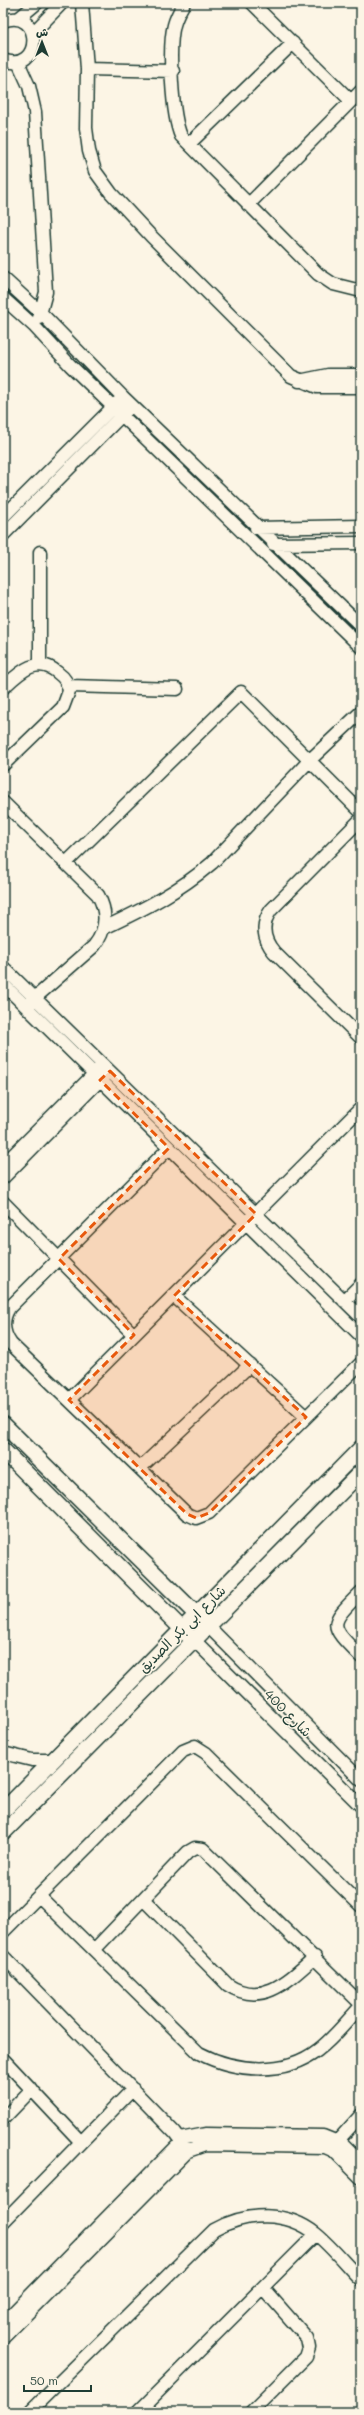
<svg xmlns="http://www.w3.org/2000/svg" width="364" height="2415" viewBox="0 0 364 2415" font-family="Mali,'Playpen Sans Arabic',sans-serif">
<style>
.lines{fill:none;stroke-linecap:round;stroke-linejoin:round}
.minor-casing{stroke:#1f3d34;stroke-width:15}
.major-casing{stroke:#1f3d34;stroke-width:18}
.minor{stroke:#fcf5e5;stroke-width:12}
.major{stroke:#fcf5e5;stroke-width:15}
.marked{fill:#e8590c;fill-opacity:0.2;stroke:#e8590c;stroke-width:3;stroke-dasharray:8 5;stroke-linejoin:round}
.labels{text-anchor:middle;stroke-width:3;stroke-linejoin:round;paint-order:stroke}
.street-label{font-size:14px;fill:#1f3d34;stroke:#fcf5e5}
</style>
<rect width="100%" height="100%" fill="#fcf5e5"/>
<filter id="ink" filterUnits="userSpaceOnUse"><feTurbulence type="fractalNoise" baseFrequency=".025" numOctaves="2"/><feDisplacementMap in="SourceGraphic" scale="8" xChannelSelector="R" yChannelSelector="G"/><feConvolveMatrix kernelMatrix="1 2 1 2 8 2 1 2 1" color-interpolation-filters="sRGB"/></filter>
<g filter="url(#ink)">
<g class="lines">
<!-- minor casing -->
<g class="minor-casing">
<path id="minor" d="M82,3L87,69L86,128L89,151L95,171L111,193L151,236L291,376L317,387H361
M184,3C180,10 176,17 174,25C168,47 172,116 181,136L318,274L333,284L361,291
M252,3L351,101
M18,19L37,3
M3,21C44,6 43,75 3,60
M33,33L62,3
M18,62L29,86L35,112L46,292L39,318
M87,69L173,71
M189,144L293,43
M248,205L361,91
M3,278L41,313L123,397L361,626
M3,298L34,326L70,365L361,647
M299,381L328,375H361
M3,517L118,402
M256,528L361,526
M3,535L128,409
M273,544L361,543
M40,552V664
M69,686L177,689
M3,688C19,673 37,654 58,673C65,678 68,683 69,691L63,707L3,765
M3,802L98,895C108,913 106,931 94,946L29,1003
M361,819L271,910C261,924 263,939 274,952L361,1038
M66,863L241,692L361,812
M104,928C144,909 178,892 212,863L310,760L361,712
M3,967L361,1317
M3,984L361,1336
M169,1148L9,1308C1,1321 3,1333 11,1344L187,1514L196,1518L209,1513L361,1363
M3,1165L100,1068
M3,1178L105,1075
M3,1202L134,1335
M174,1296L306,1417
M344,1301L361,1284
M69,1400L361,1108
M140,1468L250,1365
M361,1592C328,1625 328,1624 361,1657
M208,1626L361,1780
M194,1640L361,1806
M3,1753L32,1760H53
M39,1896L199,2053C235,2072 285,2076 318,2050C334,2038 347,2021 361,2006
M143,1899L228,1985C263,2008 290,1979 315,1957
M3,1932L183,1751L195,1746L206,1753L361,1906
M94,1950L188,1852L195,1848L203,1849L361,2004
M3,1956L175,2133L186,2148
M3,2059L81,2142
M3,2119L32,2089
M332,2147L361,2115
M3,2222L133,2089
M3,2323L185,2138L206,2134L323,2136L343,2144L361,2162
M3,2338L188,2151L205,2145L325,2147L334,2151L361,2178
M29,2412L214,2230C246,2212 286,2210 316,2234C332,2247 346,2265 361,2280
M138,2412L316,2234
M251,2412L306,2357L309,2348L307,2338L263,2288"/>
</g>
<!-- major casing -->
<g class="major-casing">
<path id="major" d="M3,1424L203,1621
M3,1450L189,1636
M3,1811L361,1448
M3,1833L361,1472"/>
</g>
<!-- minor -->
<use href="#minor" class="minor"/>
<!-- major -->
<use href="#major" class="major"/>
</g>
</g>
<!-- marked area -->
<path class="marked" d="M110,1071L256,1214L174,1296L306,1417L209,1513L196,1518L187,1514L69,1400L134,1335L59,1259L169,1148L100,1080Z"/>
<g class="labels">
<!-- street labels -->
<g class="street-label">
<text transform="translate(182 1629) rotate(-45)" y="5">شارع ابى بكر الصديق</text>
<text transform="translate(288 1713) rotate(45)" y="5">شارع 400</text>
</g>
</g>
<!-- margin -->
<rect width="364" height="2415" fill="none" stroke="#fcf5e5" stroke-width="16"/>
<rect x="8" y="8" width="348" height="2399" fill="none" stroke="#1f3d34" stroke-width="1.5" filter="url(#ink)"/>
<!-- north arrow -->
<g transform="translate(42 42)" stroke="#fcf5e5" stroke-width="3" paint-order="stroke">
<path d="M0-3L7 15L0 10L-7 15Z" fill="#1f3d34"/>
<text y="-6" font-size="11" font-weight="bold" text-anchor="middle" fill="#1f3d34">ش</text>
</g>
<!-- scale -->
<path d="M24 2385v6h67v-6" fill="none" stroke="#1f3d34" stroke-width="2"/>
<text x="30" y="2385" font-size="12" fill="#1f3d34" stroke="#fcf5e5" stroke-width="3" paint-order="stroke">50 m</text>
</svg>
